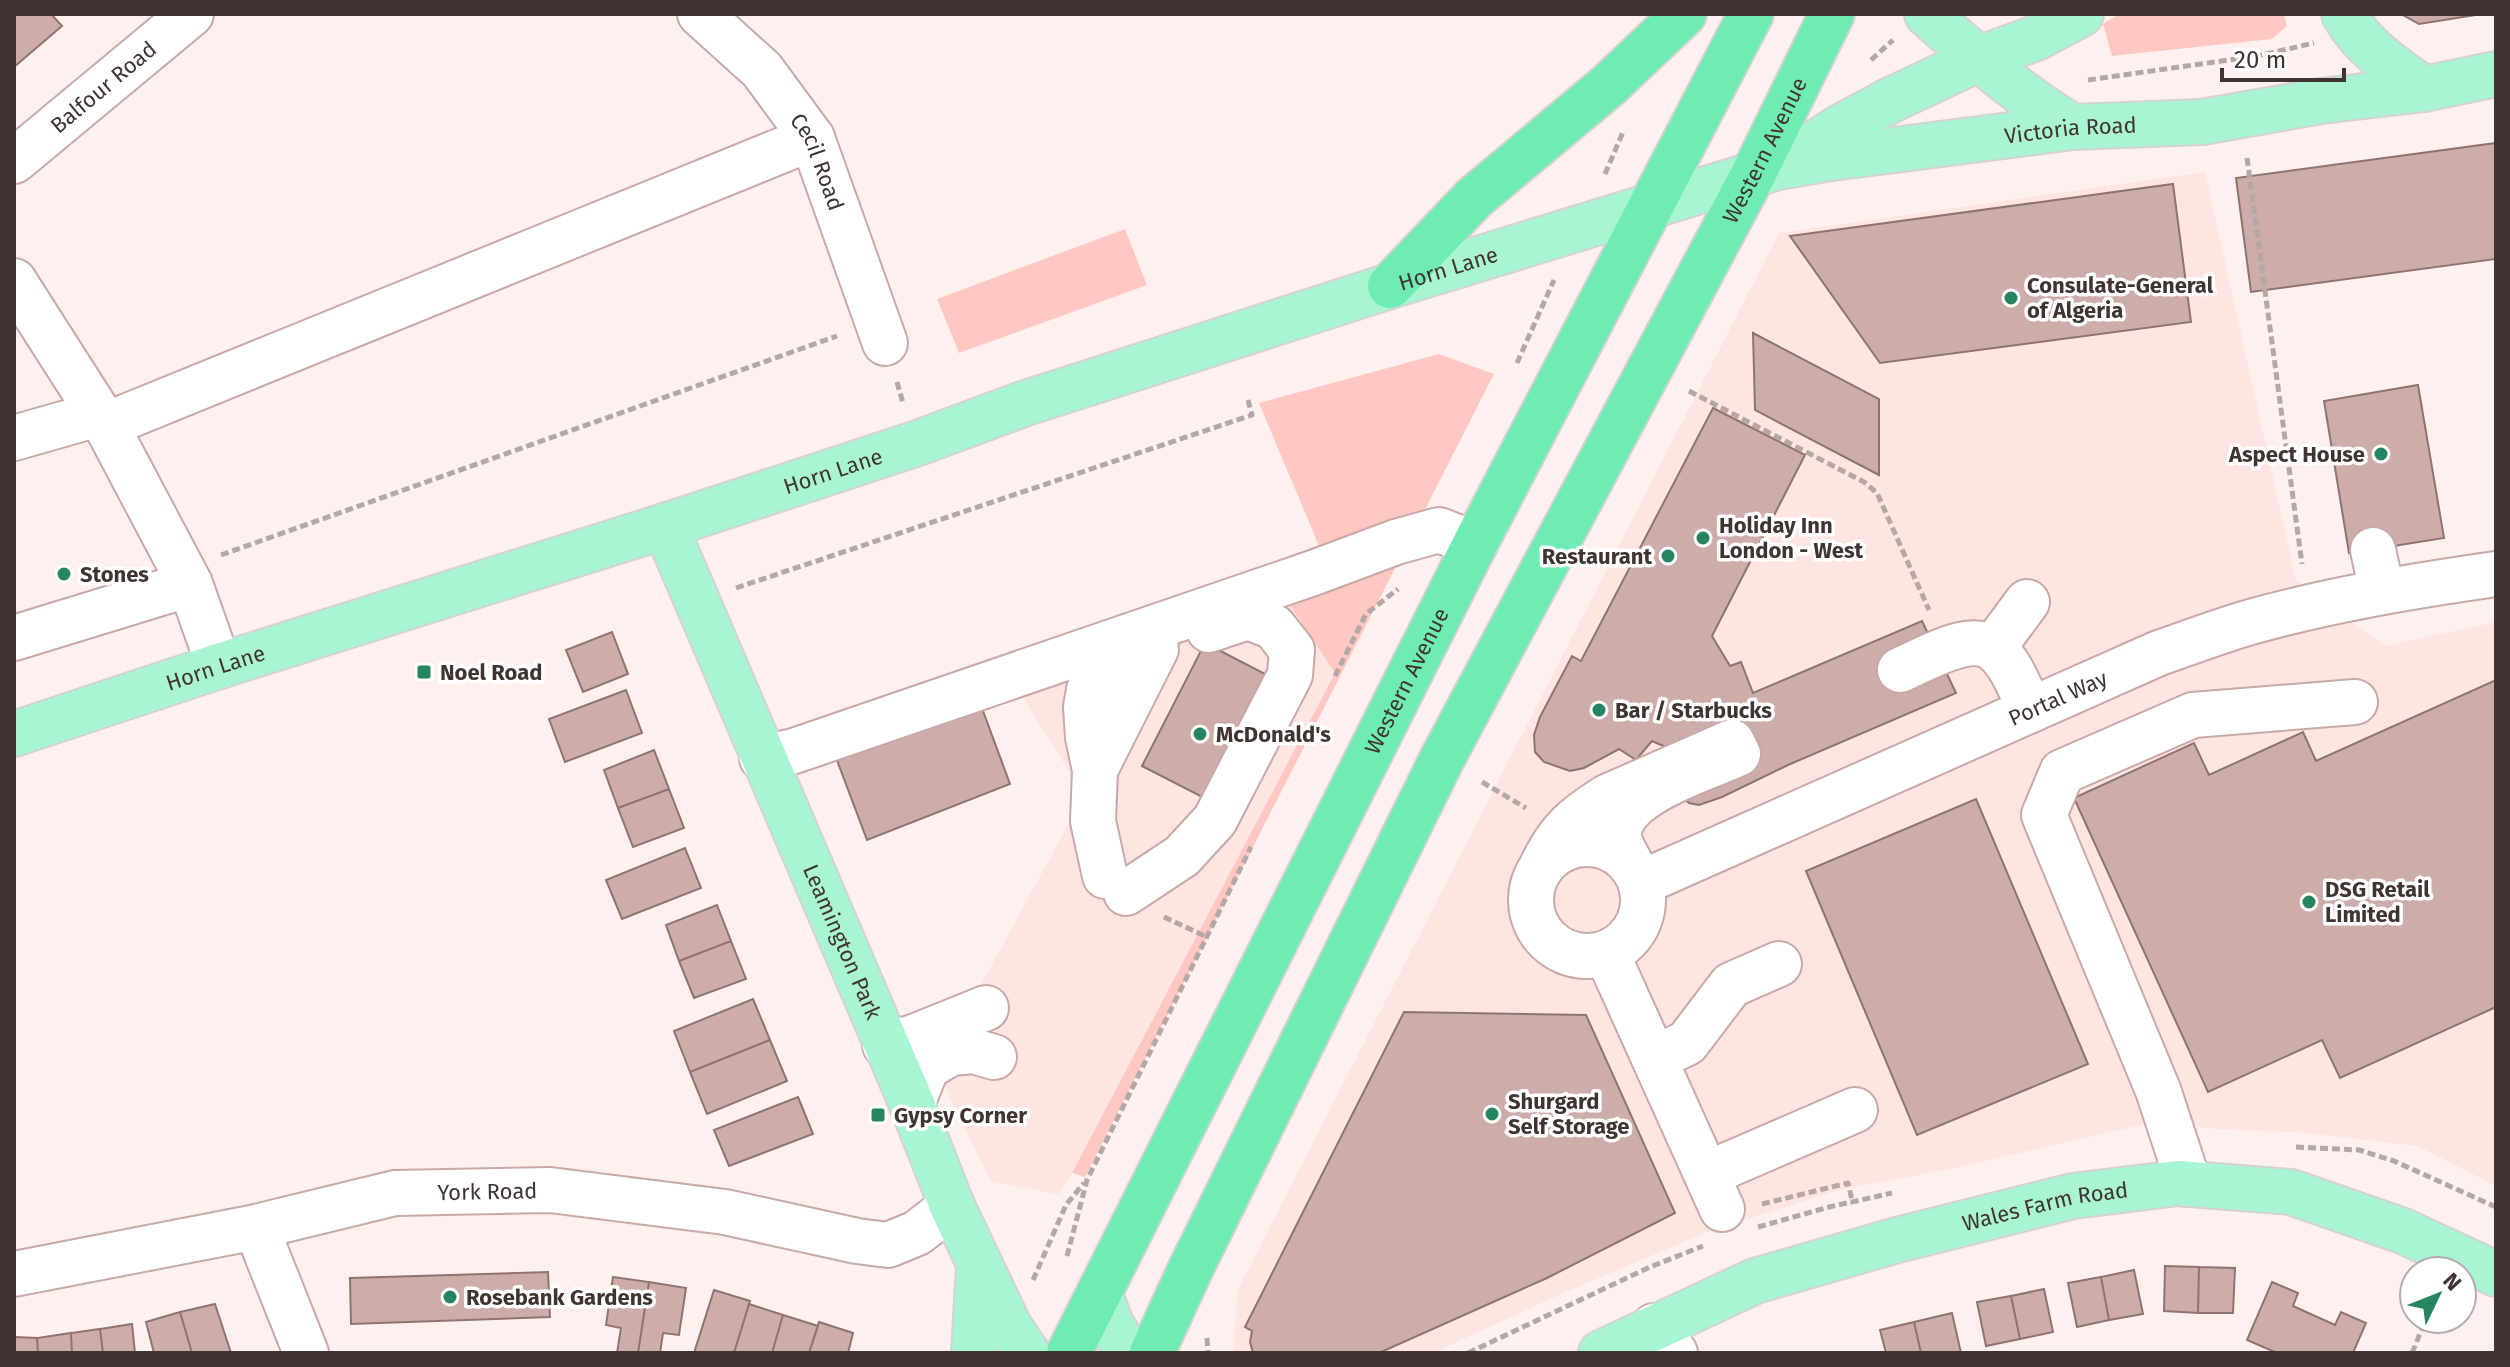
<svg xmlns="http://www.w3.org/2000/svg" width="2510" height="1367" viewBox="0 0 2510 1367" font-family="'Fira Sans',sans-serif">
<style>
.built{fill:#fee5e2}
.green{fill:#fec7c2}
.building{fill:#ccadaa;stroke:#907370;stroke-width:2}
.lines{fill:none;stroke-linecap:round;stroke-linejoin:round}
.minor-casing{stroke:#c8a9a6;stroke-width:48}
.major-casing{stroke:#d5d2d2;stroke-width:48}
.highway-casing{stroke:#d5d2d2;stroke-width:48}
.path{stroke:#b4a7a6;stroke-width:5;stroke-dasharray:8 4;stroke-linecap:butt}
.minor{stroke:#fff;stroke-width:44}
.major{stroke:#a9f4d2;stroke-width:44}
.highway{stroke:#6fecb4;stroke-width:44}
.poi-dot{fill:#24855e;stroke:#fff;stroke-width:3}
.labels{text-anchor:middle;stroke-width:7;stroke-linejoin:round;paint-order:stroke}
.street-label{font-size:22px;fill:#403432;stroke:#fff}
.poi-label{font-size:22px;font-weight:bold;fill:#403432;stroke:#fff;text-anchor:start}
</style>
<rect width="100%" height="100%" fill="#fef0ef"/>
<!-- built -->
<path class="built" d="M2205,172L2296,580L2385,646L2496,622V1186L2417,1146L2306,1133L2141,1125L1951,1169L1838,1190L1705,1233L1561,1294L1433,1353H1233L1238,1289L1779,233Z
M1283,595L1335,673L1072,1173L1058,1194L991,1182L953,1106L915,1012L981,985L1070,821L1071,775L1015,685Z"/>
<!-- green -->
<path class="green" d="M2119,14H2284L2287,26L2272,39L2112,56L2103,24Z
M1125,229L1147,285L959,353L937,299Z
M1439,354L1494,374L1085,1177L1072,1173L1335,673L1283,595L1327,565L1259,403Z"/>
<!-- building -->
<path class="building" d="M14,14H51L62,26L14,67Z
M2401,14H2482L2419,24Z
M2496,143V259L2251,292L2236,178Z
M2173,184L2191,322L1880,363L1790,236Z
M1753,333L1879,399V475L1755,410Z
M2418,385L2444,538L2349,553L2324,401Z
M1713,408L1805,455L1712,636L1730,666L1741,662L1753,693L1922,621L1956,693L1788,765L1722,797L1699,805L1689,803L1682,797L1684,755L1652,741L1636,760L1619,749L1584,768L1570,771L1544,762L1535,752L1534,735L1540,717L1572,656L1581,661Z
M612,632L628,674L583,692L566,650Z
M1205,643L1271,677L1208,800L1142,766Z
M2496,680V1007L2340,1078L2322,1040L2208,1092L2074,798L2194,743L2209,775L2303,732L2316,761Z
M626,690L642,733L565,762L549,719Z
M979,700L1010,784L867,840L835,755Z
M654,750L669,789L618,808L604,770Z
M669,789L684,828L633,847L618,808Z
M1976,799L2088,1064L1917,1135L1806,871Z
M685,848L701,888L622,919L606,880Z
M717,905L731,941L679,961L666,925Z
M731,941L746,979L694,998L679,961Z
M753,999L770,1040L690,1072L674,1031Z
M1404,1012L1586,1015L1675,1213L1547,1278L1379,1353H1253L1250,1342L1252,1331L1245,1327Z
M770,1040L787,1081L707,1114L690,1072Z
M798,1097L813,1134L729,1166L714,1130Z
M2165,1266L2199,1267L2198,1313L2164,1311Z
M2199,1267L2235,1268L2233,1313H2198Z
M2134,1270L2143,1314L2109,1320L2101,1277Z
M548,1272L550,1317L351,1324L350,1278Z
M613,1277L649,1282L638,1353H617L621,1328L606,1325Z
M2101,1277L2109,1320L2077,1327L2068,1283Z
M649,1282L686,1288L679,1335L663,1333L660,1353H638Z
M2272,1282L2298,1293L2293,1306L2315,1316L2335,1325L2341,1312L2366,1323L2353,1353H2277L2247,1340Z
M2044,1289L2053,1332L2020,1339L2011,1296Z
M714,1290L750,1301L734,1353H694Z
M2011,1296L2020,1339L1986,1346L1977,1302Z
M215,1304L231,1353H192L180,1312Z
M749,1304L783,1315L772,1353H734Z
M180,1312L192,1353H154L146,1322Z
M1952,1313L1961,1353H1921L1914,1322Z
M783,1315L818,1326L809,1353H772Z
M819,1322L853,1333L848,1353H809Z
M1914,1322L1921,1353H1886L1880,1330Z
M132,1324L135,1353H103L100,1329Z
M100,1329L103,1353H72L71,1333Z
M71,1333L72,1353H38L37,1338Z
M14,1337L37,1338L38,1353H14Z"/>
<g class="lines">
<!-- minor casing -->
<g class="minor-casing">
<g id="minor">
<path id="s1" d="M700,14L762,70L812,138L885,343"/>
<path id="s2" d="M14,161L191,14"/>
<path d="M14,281L106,425L190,584L219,666"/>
<path d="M106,425L812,138"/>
<path d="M14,438L98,414"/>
<path d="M2373,550L2382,592"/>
<path d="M14,638L190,584"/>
<path d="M1993,648L2027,602"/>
<path d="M1900,670C1924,660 1971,630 1995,650C2012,664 2021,691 2030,710"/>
<path d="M762,758L794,751L1313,573L1396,542L1439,530L1475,544"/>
<path d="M1095,770L1156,649"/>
<circle cx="1587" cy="900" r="56"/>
<path d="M1542,866C1558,831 1575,817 1607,797L1732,742L1738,754C1707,768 1624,792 1619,832C1618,845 1628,857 1633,868"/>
<path d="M1105,876L1093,821L1095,770L1088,737L1086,707L1089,690L1107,668L1148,652"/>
<path id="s3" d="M1641,883L2159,653C2188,643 2217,632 2247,623C2328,600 2412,586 2496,574"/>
<path d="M1126,893L1182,856L1215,820L1290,675L1292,650L1274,627L1248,617L1209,630"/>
<path d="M1607,954L1722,1209"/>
<path d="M885,1045L914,1037L986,1008"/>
<path d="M1655,1058L1687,1043L1731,985L1779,964"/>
<path d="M912,1104L927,1067L951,1053L973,1051L994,1057"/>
<path d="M1707,1174L1855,1110"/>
<path d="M2189,1184L2158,1090L2044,815L2062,772L2193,715L2355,702"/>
<path d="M256,1227L306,1353"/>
<path id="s4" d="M14,1274L256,1227L395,1193L550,1190L725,1212L857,1241L888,1245L917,1233L952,1206"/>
<path d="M1654,1326L1675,1353"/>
</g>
</g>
<!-- major casing -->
<g class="major-casing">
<g id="major">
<path d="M1927,14C1973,55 2020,95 2073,127"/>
<path d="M2344,14C2363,48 2393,67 2424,89"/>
<path d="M1794,157L1837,129L1891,100L1978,59L2036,38L2081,14"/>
<path id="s5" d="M665,526L912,1104L952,1206L1009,1326L1027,1353"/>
<path id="s6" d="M14,734L219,666L665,526L915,444L1023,404L1390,286L1778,167L1824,159L2073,127L2202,122L2321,101L2424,89L2496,74"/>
<path d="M1100,1295L1111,1324L1128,1353"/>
<path d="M974,1353L979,1266"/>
<path id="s7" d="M1601,1353L1755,1281L1897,1240L2073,1196L2178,1183L2291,1192L2403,1231L2496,1274"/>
</g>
</g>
<!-- highway casing -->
<g class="highway-casing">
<g id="highway">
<path d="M1390,286L1474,198L1609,85L1684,14"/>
<path id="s8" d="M1069,1353L1475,544L1751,14"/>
<path id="s9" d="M1152,1353L1191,1268L1442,759L1753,175L1832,14"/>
</g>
</g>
<!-- path -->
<path class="path" d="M1871,60L1893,40
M2088,80L2257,56L2314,43
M2247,158L2302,564
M1605,174L1623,132
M1517,363L1554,280
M897,382L903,403
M1689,391L1864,482L1877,493L1929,610
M221,555L837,336
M736,588L1252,415L1248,400
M1335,676L1366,614L1398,589
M1482,782L1526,808
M1164,917L1207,937
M2296,1147L2359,1150L2394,1161L2496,1207
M1762,1204L1848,1183L1853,1204
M1758,1227L1829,1207L1892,1193
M1067,1256L1087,1180L1251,847
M1033,1280L1066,1205L1084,1183
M1207,1338L1208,1353
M1468,1353L1650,1267L1703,1246
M2412,1353L2426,1319"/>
<!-- minor -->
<use href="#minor" class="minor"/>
<!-- major -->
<use href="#major" class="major"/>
<!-- highway -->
<use href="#highway" class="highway"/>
</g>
<!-- markers -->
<g class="poi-dot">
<circle cx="2011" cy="298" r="8"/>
<circle cx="2381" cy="454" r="8"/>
<circle cx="1703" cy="538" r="8"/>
<circle cx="1668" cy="556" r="8"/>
<circle cx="64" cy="574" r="8"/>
<rect x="416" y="664" width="16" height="16" rx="4"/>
<circle cx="1599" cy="710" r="8"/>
<circle cx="1200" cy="734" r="8"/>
<circle cx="2309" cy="902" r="8"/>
<circle cx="1492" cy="1114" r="8"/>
<rect x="870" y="1107" width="16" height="16" rx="4"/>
<circle cx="450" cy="1297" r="8"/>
</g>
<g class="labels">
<!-- street labels -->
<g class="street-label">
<text dy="8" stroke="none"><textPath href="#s2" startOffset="116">Balfour Road</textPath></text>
<text dy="8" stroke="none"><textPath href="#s6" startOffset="2148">Victoria Road</textPath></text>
<text dy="8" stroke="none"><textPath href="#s9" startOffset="1350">Western Avenue</textPath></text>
<text dy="8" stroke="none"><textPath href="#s1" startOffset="192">Cecil Road</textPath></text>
<text dy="8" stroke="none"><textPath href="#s6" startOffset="1508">Horn Lane</textPath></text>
<text dy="8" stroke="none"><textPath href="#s6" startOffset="860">Horn Lane</textPath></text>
<text dy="8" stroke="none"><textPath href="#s6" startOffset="212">Horn Lane</textPath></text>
<text dy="8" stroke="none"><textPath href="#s8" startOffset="752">Western Avenue</textPath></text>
<text dy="8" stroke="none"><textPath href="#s3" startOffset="456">Portal Way</textPath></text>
<text dy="8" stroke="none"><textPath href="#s5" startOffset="452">Leamington Park</textPath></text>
<text dy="8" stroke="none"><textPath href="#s4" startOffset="482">York Road</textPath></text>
<text dy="8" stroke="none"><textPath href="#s7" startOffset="470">Wales Farm Road</textPath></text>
</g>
<!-- poi labels -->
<g class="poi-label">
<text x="2027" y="293">Consulate-General<tspan x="2027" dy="25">of Algeria</tspan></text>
<text x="2365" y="462" text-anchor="end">Aspect House</text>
<text x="1719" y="533">Holiday Inn<tspan x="1719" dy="25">London - West</tspan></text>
<text x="1652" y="564" text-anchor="end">Restaurant</text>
<text x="80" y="582">Stones</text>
<text x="440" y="680">Noel Road</text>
<text x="1615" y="718">Bar / Starbucks</text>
<text x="1216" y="742">McDonald's</text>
<text x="2325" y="897">DSG Retail<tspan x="2325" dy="25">Limited</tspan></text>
<text x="1508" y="1109">Shurgard<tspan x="1508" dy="25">Self Storage</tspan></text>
<text x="894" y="1123">Gypsy Corner</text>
<text x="466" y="1305">Rosebank Gardens</text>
</g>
</g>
<!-- border -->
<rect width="2510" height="1367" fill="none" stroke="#403432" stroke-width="32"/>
<!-- north arrow -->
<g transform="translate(2438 1295) rotate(47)"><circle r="38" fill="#ffffff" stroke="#b3aead" stroke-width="2"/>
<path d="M0-6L14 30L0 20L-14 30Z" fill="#24855e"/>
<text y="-12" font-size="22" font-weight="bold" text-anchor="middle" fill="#403432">N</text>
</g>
<!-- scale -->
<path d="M2222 68v12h122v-12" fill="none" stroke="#403432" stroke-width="4"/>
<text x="2234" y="68" font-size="24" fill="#403432" stroke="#ffffff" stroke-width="6" paint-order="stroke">20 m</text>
</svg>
